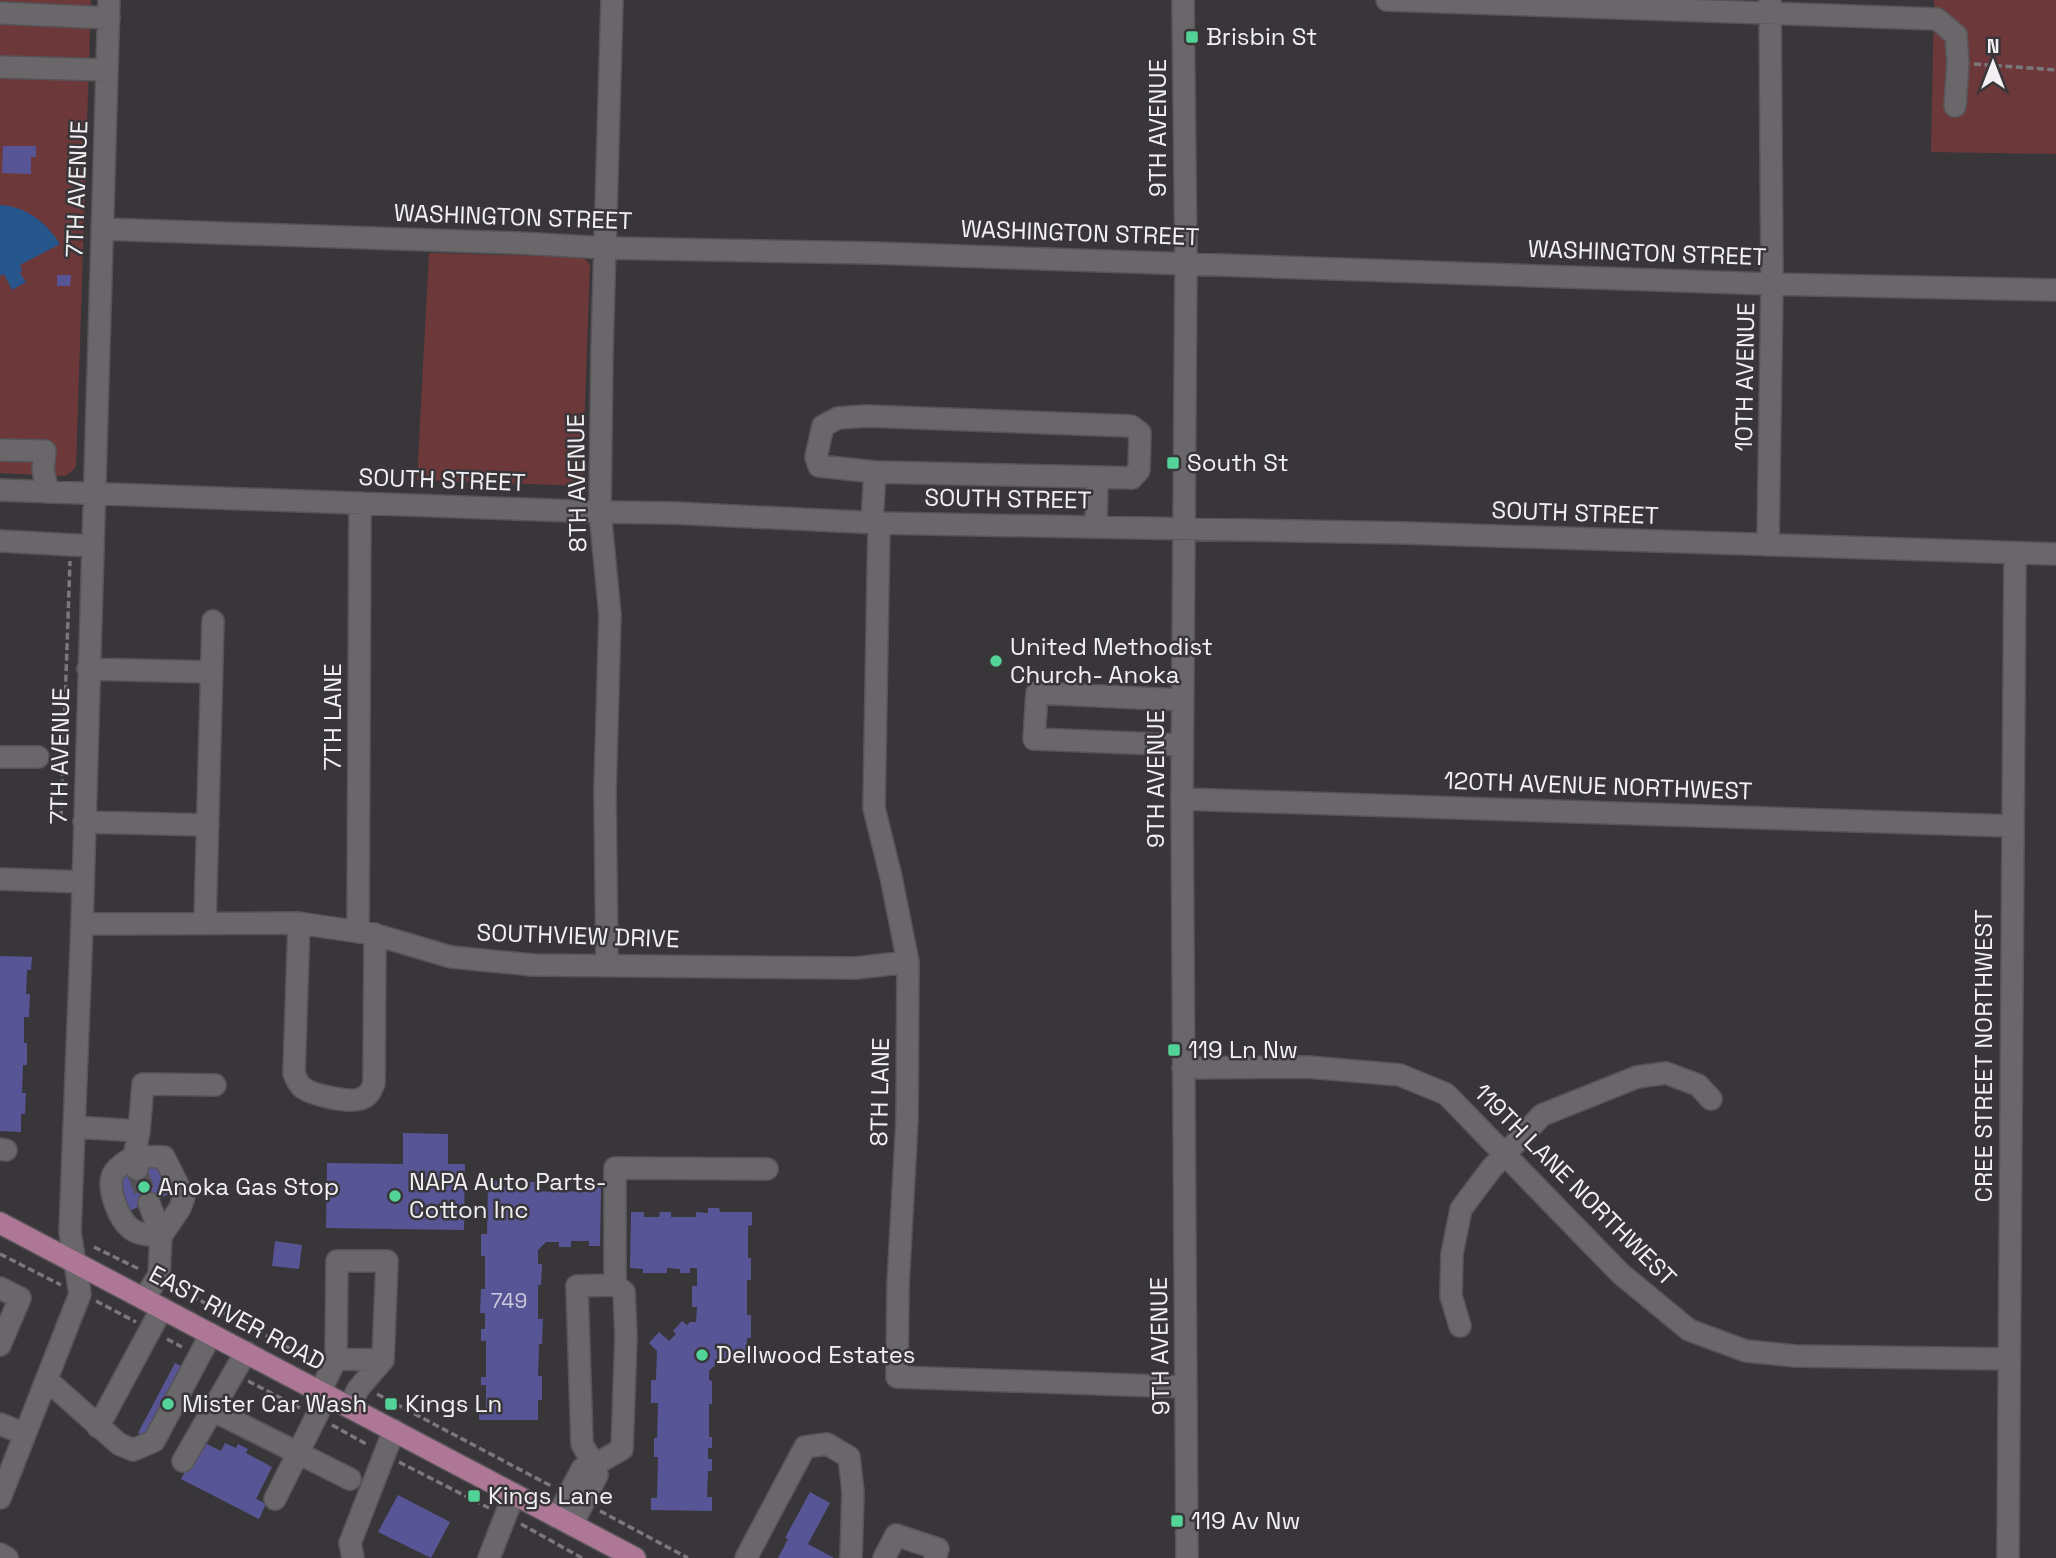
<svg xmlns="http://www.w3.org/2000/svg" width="2056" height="1558" viewBox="0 0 2056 1558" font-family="'Space Grotesk',sans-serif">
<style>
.green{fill:#6d383a}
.water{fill:#26568c}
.building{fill:#585596}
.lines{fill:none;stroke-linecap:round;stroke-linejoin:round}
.minor-tunnel{stroke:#555256;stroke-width:21;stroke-dasharray:21 10;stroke-linecap:butt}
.minor-casing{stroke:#575458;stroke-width:24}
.major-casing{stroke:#575458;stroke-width:24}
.path{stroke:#7b787c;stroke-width:3.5;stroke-dasharray:7 3.5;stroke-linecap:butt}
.minor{stroke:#6a676b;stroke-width:21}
.major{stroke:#ae7796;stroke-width:21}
.poi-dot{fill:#52d397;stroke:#39363a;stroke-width:2.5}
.labels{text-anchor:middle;stroke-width:5;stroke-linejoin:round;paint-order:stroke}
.number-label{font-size:21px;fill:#ccc9dc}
.poi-label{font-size:24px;fill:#f2f0f3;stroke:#39363a;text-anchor:start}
.street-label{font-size:24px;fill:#f2f0f3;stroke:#39363a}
</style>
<rect width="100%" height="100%" fill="#39363a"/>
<!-- green -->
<path class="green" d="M0,0H91L76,467L66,476L0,473Z
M1934,0H2056V154L1931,152Z
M429,253L579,257L586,260L590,265L582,486L417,480Z"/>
<!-- water -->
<path class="water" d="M0,205C27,207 46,222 60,244L20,265L22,271L20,273L26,282L12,290L4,274L0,276Z"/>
<!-- building -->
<path class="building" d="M3,146H36V157H31V174L2,173Z
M57,275H71L70,286H57Z
M0,956L32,957L31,970H27L26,994H30L29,1017H24V1043H27V1065H23L22,1093H26L25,1114H21V1132L0,1131Z
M403,1133L448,1134V1164H465L464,1230L326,1228L327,1163L403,1164Z
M159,1162L172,1193L129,1211L116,1180Z
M488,1181H497V1186L530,1187V1182H538V1191L553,1192V1186L563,1187V1191L589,1192V1186L601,1187L600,1246H589V1241H571V1247H559V1242H546L538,1250V1264H542L541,1285H538V1319H543L542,1344H539L538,1376H542V1400H538V1420H479V1410H486V1385H481V1377H486V1341H481V1329H485V1313H480L481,1289H485V1256H481V1234H487Z
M708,1208H719L720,1212H752V1225L748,1226V1258H751V1280H747V1315H751V1338H747L746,1360H721L709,1371V1380L712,1381V1404H709V1437H712V1448H708V1459H712V1471H708L707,1497H712V1511L651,1510V1498H657L658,1457H654V1438H657L658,1403H651V1380H656L657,1351L649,1343L659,1332L669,1341L676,1334L673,1331L682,1321L687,1325L690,1322H696L697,1307H692V1286H697V1268H690V1273H680V1269L667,1268V1273H643V1269L630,1268L631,1212H644V1217H659L660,1212H671V1217H696V1212L708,1213Z
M275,1241L302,1245L299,1269L272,1266Z
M175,1363L198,1375L160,1445L138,1433Z
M201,1441L221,1451L225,1443L236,1448L238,1444L248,1449L246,1453L272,1467L256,1499L266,1504L259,1519L181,1479Z
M810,1492L830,1503L808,1544L834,1558H778L788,1539L785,1538Z
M398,1495L450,1522L431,1558L378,1532Z"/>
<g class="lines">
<!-- minor-tunnel -->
<path class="minor-tunnel" d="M137,1171L149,1203"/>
<!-- minor casing -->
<g class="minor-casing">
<path id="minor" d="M1183,0L1186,262L1182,799L1187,1558
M1387,0L1937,19L1956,35L1958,63L1955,106
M0,13L109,18
M0,67L107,70
M102,229L519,243L606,248L874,253L1772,284L2056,290
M0,450L45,451L43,470L48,492
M875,472L1097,477
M0,490L600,512L674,513L879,523L1405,533L2056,554
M872,522L875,472L819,466L816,457L823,426L838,418L866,416L1131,426L1140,433L1139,470L1132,478L1097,477L1096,527
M879,523L874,808L891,877L908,962L907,1120L898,1285L897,1377L1186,1387
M0,541L92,546
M1768,545L1772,284L1770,0
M88,669L211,672
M1182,700L1037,693L1034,739L1182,745
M0,757H38
M1182,799L2012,826
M84,822L208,825
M0,879L83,882
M205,923L213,621
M299,923L294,1073C296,1079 298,1084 303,1088C313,1095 349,1103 360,1099C369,1096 371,1091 374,1083L375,934
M82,924L298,923L373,934L451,957L533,965L856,968L908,962
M358,932L360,503
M607,965L605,792L610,615L600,512L602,350L612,0
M1183,1068L1308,1067L1400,1075L1446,1094L1621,1274L1689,1330L1746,1351L1796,1356L2009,1359
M74,1127L139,1131
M0,1149L6,1150
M137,1169L134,1157L139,1131L143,1084L215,1085
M149,1203L161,1236
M615,1285L624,1292L626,1337L622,1449L594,1465L582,1444L577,1286L615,1285V1168L767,1169
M0,1288L20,1298L0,1345
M144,1299L159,1275L161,1236C150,1235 138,1235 130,1228C119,1219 108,1191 112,1177C114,1169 128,1159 136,1157C145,1156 155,1157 164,1157L184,1197L180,1208L161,1236
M1460,1326L1451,1296L1452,1254L1461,1209L1491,1169L1542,1115L1637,1077L1666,1073L1698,1085L1711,1099
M336,1359L383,1360
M47,1380L119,1444L133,1450L154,1441L211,1334
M320,1392L336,1359L337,1261H387L383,1360L358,1389L349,1407
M212,1410L350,1479
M0,1424L25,1434
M98,1427L162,1308
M183,1461L246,1352
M0,1498L80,1294L70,1232L82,924L109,0
M275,1499L327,1395
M557,1517L582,1469L594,1465L597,1475L572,1525
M0,1554L7,1558
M353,1558L350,1543L394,1430
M489,1558L514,1494
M746,1558L805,1447L827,1444L849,1457L853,1492L851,1558
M884,1558L896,1535L938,1549L935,1558
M2008,1558L2015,553"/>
</g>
<!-- major casing -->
<g class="major-casing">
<path id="major" d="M0,1223L635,1558"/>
</g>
<!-- path -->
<path class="path" d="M1974,64L2056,70
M61,818L70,561
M94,1247L141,1270
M0,1254L61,1285
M173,1286L314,1361
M96,1301L136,1322
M167,1339L182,1347
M248,1381L300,1408
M377,1394L553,1487
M332,1425L368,1445
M399,1462L489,1508
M600,1511L688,1558
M521,1524L582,1558"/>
<!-- minor -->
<use href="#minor" class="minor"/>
<!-- major -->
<use href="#major" class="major"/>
</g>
<!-- markers -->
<g class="poi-dot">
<rect x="1185" y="30" width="14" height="14" rx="3.5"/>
<rect x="1166" y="456" width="14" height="14" rx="3.5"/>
<circle cx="996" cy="661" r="7"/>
<rect x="1167" y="1043" width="14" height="14" rx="3.5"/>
<circle cx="144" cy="1187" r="7"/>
<circle cx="395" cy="1196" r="7"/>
<circle cx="702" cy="1355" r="7"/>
<circle cx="168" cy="1404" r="7"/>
<rect x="384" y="1397" width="14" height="14" rx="3.5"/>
<rect x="467" y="1489" width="14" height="14" rx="3.5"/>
<rect x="1170" y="1514" width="14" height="14" rx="3.5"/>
</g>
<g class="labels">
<!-- number labels -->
<g class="number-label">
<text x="509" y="1308">749</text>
</g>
<!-- poi labels -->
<g class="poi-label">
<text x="1206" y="45">Brisbin St</text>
<text x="1187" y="471">South St</text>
<text x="1010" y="655">United Methodist<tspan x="1010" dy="28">Church- Anoka</tspan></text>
<text x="1188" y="1058">119 Ln Nw</text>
<text x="409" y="1190">NAPA Auto Parts-<tspan x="409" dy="28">Cotton Inc</tspan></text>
<text x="158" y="1195">Anoka Gas Stop</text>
<text x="716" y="1363">Dellwood Estates</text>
<text x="182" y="1412">Mister Car Wash</text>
<text x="405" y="1412">Kings Ln</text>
<text x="488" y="1504">Kings Lane</text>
<text x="1191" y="1529">119 Av Nw</text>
</g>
<!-- street labels -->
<g class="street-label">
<text transform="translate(1158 128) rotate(-90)" y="8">9TH AVENUE</text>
<text transform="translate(77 189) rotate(-88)" y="8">7TH AVENUE</text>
<text transform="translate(513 217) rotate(2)" y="8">WASHINGTON STREET</text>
<text transform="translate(1080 233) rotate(2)" y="8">WASHINGTON STREET</text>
<text transform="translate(1647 253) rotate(2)" y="8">WASHINGTON STREET</text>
<text transform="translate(1745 377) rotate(-89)" y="8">10TH AVENUE</text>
<text transform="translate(442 480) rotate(2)" y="8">SOUTH STREET</text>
<text transform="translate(577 483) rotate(-91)" y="8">8TH AVENUE</text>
<text transform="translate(1008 499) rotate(1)" y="8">SOUTH STREET</text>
<text transform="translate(1575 513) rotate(2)" y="8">SOUTH STREET</text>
<text transform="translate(333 717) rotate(-90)" y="8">7TH LANE</text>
<text transform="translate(60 756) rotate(-89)" y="8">7TH AVENUE</text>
<text transform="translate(1156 779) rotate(-90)" y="8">9TH AVENUE</text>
<text transform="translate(1598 786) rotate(2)" y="8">120TH AVENUE NORTHWEST</text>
<text transform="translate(578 936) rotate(2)" y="8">SOUTHVIEW DRIVE</text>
<text transform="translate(1984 1056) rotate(-90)" y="8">CREE STREET NORTHWEST</text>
<text transform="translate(880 1092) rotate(-89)" y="8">8TH LANE</text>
<text transform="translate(1575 1185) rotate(45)" y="8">119TH LANE NORTHWEST</text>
<text transform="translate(237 1318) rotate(28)" y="8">EAST RIVER ROAD</text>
<text transform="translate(1160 1346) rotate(-91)" y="8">9TH AVENUE</text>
</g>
</g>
<!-- north arrow -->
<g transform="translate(1993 63)" stroke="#39363a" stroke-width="5" paint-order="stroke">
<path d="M0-5L12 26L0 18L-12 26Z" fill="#f2f0f3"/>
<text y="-10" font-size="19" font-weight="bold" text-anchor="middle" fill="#f2f0f3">N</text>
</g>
</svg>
